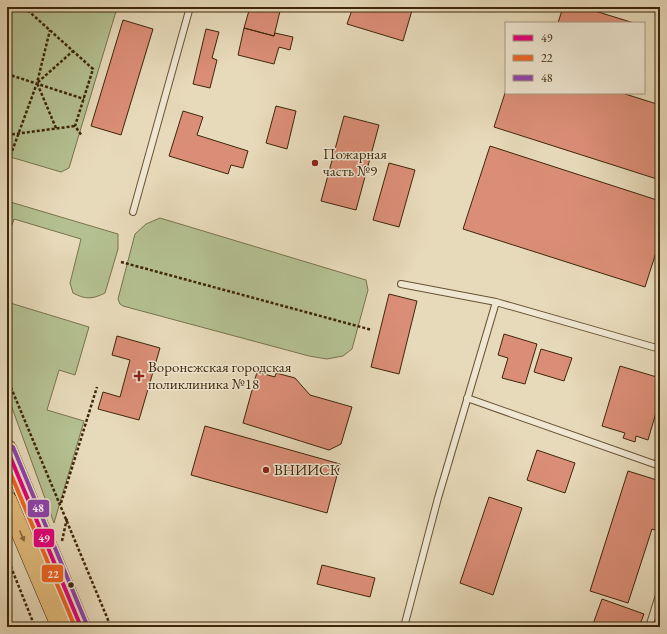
<svg xmlns="http://www.w3.org/2000/svg" width="667" height="634" viewBox="0 0 667 634" font-family="'EB Garamond',serif">
<style>
.green{fill:#b4c091;stroke:#79734c}
.building{fill:#db8e77;stroke:#3e2608}
.lines{fill:none;stroke-linecap:round;stroke-linejoin:round}
.service-casing{stroke:#685334;stroke-width:8}
.trunk-casing{stroke:#3e2608;stroke-width:20}
.path{stroke:#3e2608;stroke-width:2.5;stroke-dasharray:3 2;stroke-linecap:butt}
.service{stroke:#efe7d2;stroke-width:6}
.trunk{stroke:#e4bd7d;stroke-width:19}
.bus-1-casing{stroke:#efe7d2;stroke-width:7}
.bus-2-casing{stroke:#efe7d2;stroke-width:7}
.bus-3-casing{stroke:#efe7d2;stroke-width:7}
.bus-1{stroke:#e5007d;stroke-width:4}
.bus-2{stroke:#f26522;stroke-width:4}
.bus-3{stroke:#8e44ad;stroke-width:4}
.oneway{fill:#896a3d}
.poi-dot{fill:#8f2418;stroke:#efe7d2;stroke-width:1.5}
.bus-dot{fill:#3e2608;stroke:#efe7d2;stroke-width:1.5}
.labels{text-anchor:middle;stroke-width:3;stroke-linejoin:round;paint-order:stroke}
.poi-label{font-size:15px;fill:#3e2608;stroke:#efe7d2;text-anchor:start}
.line-badge{stroke:#efe7d2;stroke-width:1.5}
.badge-label{font-size:11px;text-anchor:middle;font-weight:bold;fill:#fff}
</style>
<rect width="100%" height="100%" fill="#e7daba"/>
<filter id="stains"><feTurbulence type="fractalNoise" baseFrequency=".005" numOctaves="4"/><feColorMatrix values="0 0 0 0 .2 0 0 0 0 .09 0 0 0 0 .02 0 0 0 .5 -.17"/></filter>
<radialGradient id="worn" r=".72"><stop offset=".6" stop-color="#630" stop-opacity="0"/><stop offset="1" stop-color="#630" stop-opacity=".3"/></radialGradient>
<!-- green -->
<path class="green" d="M11,7L117,8L69,168L61,172L7,156V21Z
M7,201L118,234V249L105,293C93,299 86,300 73,293L70,283L81,239L14,219L7,240Z
M160,218L366,280L368,290L352,349L343,356L327,359L309,356L123,306L120,304L118,299L135,234L146,224Z
M7,302L89,327L75,375L59,370L47,410L84,421L54,523L7,394Z"/>
<!-- building -->
<path class="building" d="M250,7H281L274,36L244,28Z
M353,7H413L403,41L347,24Z
M563,7H582L634,23H558Z
M123,20L153,29L121,135L91,126Z
M244,28L274,36L275,33L293,37L290,50L279,47L274,64L238,55Z
M206,29L219,32L212,58L217,60L210,88L193,84Z
M506,90V93H622L660,105V180L494,127Z
M276,106L296,111L287,149L266,143Z
M183,111L203,117L197,135L248,151L243,168L231,165L228,174L169,156Z
M344,116L379,125L356,210L321,201Z
M490,146L660,201V240L645,287L463,229Z
M389,163L415,170L399,227L373,220Z
M389,294L417,301L399,374L371,367Z
M504,334L537,344L525,384L502,378L508,358L498,355Z
M117,336L160,348L139,420L98,409L103,392L120,397L130,360L112,355Z
M541,349L572,358L564,381L534,372Z
M620,366L660,378V399L648,440L636,436L635,442L623,438L625,433L602,426Z
M257,372L275,377L276,373L295,378L310,395L352,407L341,444L329,450L243,423Z
M205,426L340,464L327,513L191,475Z
M537,450L575,463L565,493L527,480Z
M628,471L660,481V532L652,529L628,603L590,591Z
M489,497L522,508L493,595L460,583Z
M322,565L375,578L370,597L317,584Z
M602,599L644,614L639,627H592Z"/>
<g class="lines">
<!-- service casing -->
<g class="service-casing">
<path id="service" d="M133,212L190,7
M401,284L496,302L660,349
M467,398L657,465
M660,456L657,465L660,466
M404,627L438,498L496,302
M649,627L660,592"/>
</g>
<!-- trunk casing -->
<g class="trunk-casing">
<path id="trunk" d="M7,449L81,627
M7,500L61,627"/>
</g>
<!-- path -->
<path class="path" d="M24,7L93,69L75,126L82,136
M7,25L13,7
M7,74L84,99
M56,128L37,83L73,51
M7,135L75,126
M7,165L37,83L50,30
M121,262L372,330
M7,378L111,627
M61,503L97,387
M62,541L67,518
M7,557L35,627"/>
<!-- service -->
<use href="#service" class="service"/>
<!-- trunk -->
<use href="#trunk" class="trunk"/>
<!-- bus-1 casing -->
<g class="bus-1-casing">
<path id="bus-1" d="M7,449L81,627"/>
</g>
<!-- bus-2 casing -->
<g class="bus-2-casing">
<path id="bus-2" d="M7,465L75,627"/>
</g>
<!-- bus-3 casing -->
<g class="bus-3-casing">
<path id="bus-3" d="M13,447L87,625"/>
</g>
<!-- bus-1 -->
<use href="#bus-1" class="bus-1"/>
<!-- bus-2 -->
<use href="#bus-2" class="bus-2"/>
<!-- bus-3 -->
<use href="#bus-3" class="bus-3"/>
</g>
<!-- one-way arrows -->
<defs><path id="oneway-solid" d="M-6-.8H1V-3.2L6.5 0L1 3.2V.8H-6Z"/></defs>
<use class="oneway" href="#oneway-solid" transform="translate(22 536) rotate(67)"/>
<!-- markers -->
<g class="poi-dot">
<circle cx="315" cy="163" r="4"/>
<path d="M137 370h4v4h4v4h-4v4h-4v-4h-4v-4h4z"/>
<circle cx="266" cy="470" r="4"/>
</g>
<circle class="bus-dot" cx="71" cy="585" r="3.5"/>
<g class="labels">
<!-- poi labels -->
<g class="poi-label">
<text x="323" y="159">Пожарная<tspan x="323" dy="17">часть №9</tspan></text>
<text x="148" y="372">Воронежская городская<tspan x="148" dy="17">поликлиника №18</tspan></text>
<text x="274" y="475">ВНИИСК</text>
</g>
</g>
<g class="line-badge">
<rect x="27" y="499" width="23" height="19" rx="4" fill="#8e44ad"/>
<rect x="33" y="528" width="22" height="20" rx="4" fill="#e5007d"/>
<rect x="41" y="564" width="23" height="19" rx="4" fill="#f26522"/>
</g>
<g class="badge-label">
<text x="38" y="512">48</text>
<text x="44" y="542">49</text>
<text x="53" y="578">22</text>
</g>
<!-- margin -->
<rect width="667" height="634" fill="none" stroke="#e7daba" stroke-width="24"/>
<rect x="8" y="8" width="651" height="618" fill="none" stroke="#3e2608" stroke-width="2"/>
<rect x="12" y="12" width="643" height="610" fill="none" stroke="#3e2608"/>
<!-- legend -->
<rect x="505" y="22" width="140" height="72" fill="#efe7d2" stroke="#a89a81"/>
<rect x="513" y="35" width="20" height="6" fill="#e5007d" stroke="#a89a81"/>
<text x="541" y="42" font-size="12" fill="#3e2608">49</text>
<rect x="513" y="55" width="20" height="6" fill="#f26522" stroke="#a89a81"/>
<text x="541" y="62" font-size="12" fill="#3e2608">22</text>
<rect x="513" y="75" width="20" height="6" fill="#8e44ad" stroke="#a89a81"/>
<text x="541" y="82" font-size="12" fill="#3e2608">48</text>
<rect width="100%" height="100%" filter="url(#stains)"/>
<rect width="100%" height="100%" fill="url(#worn)"/>
</svg>
